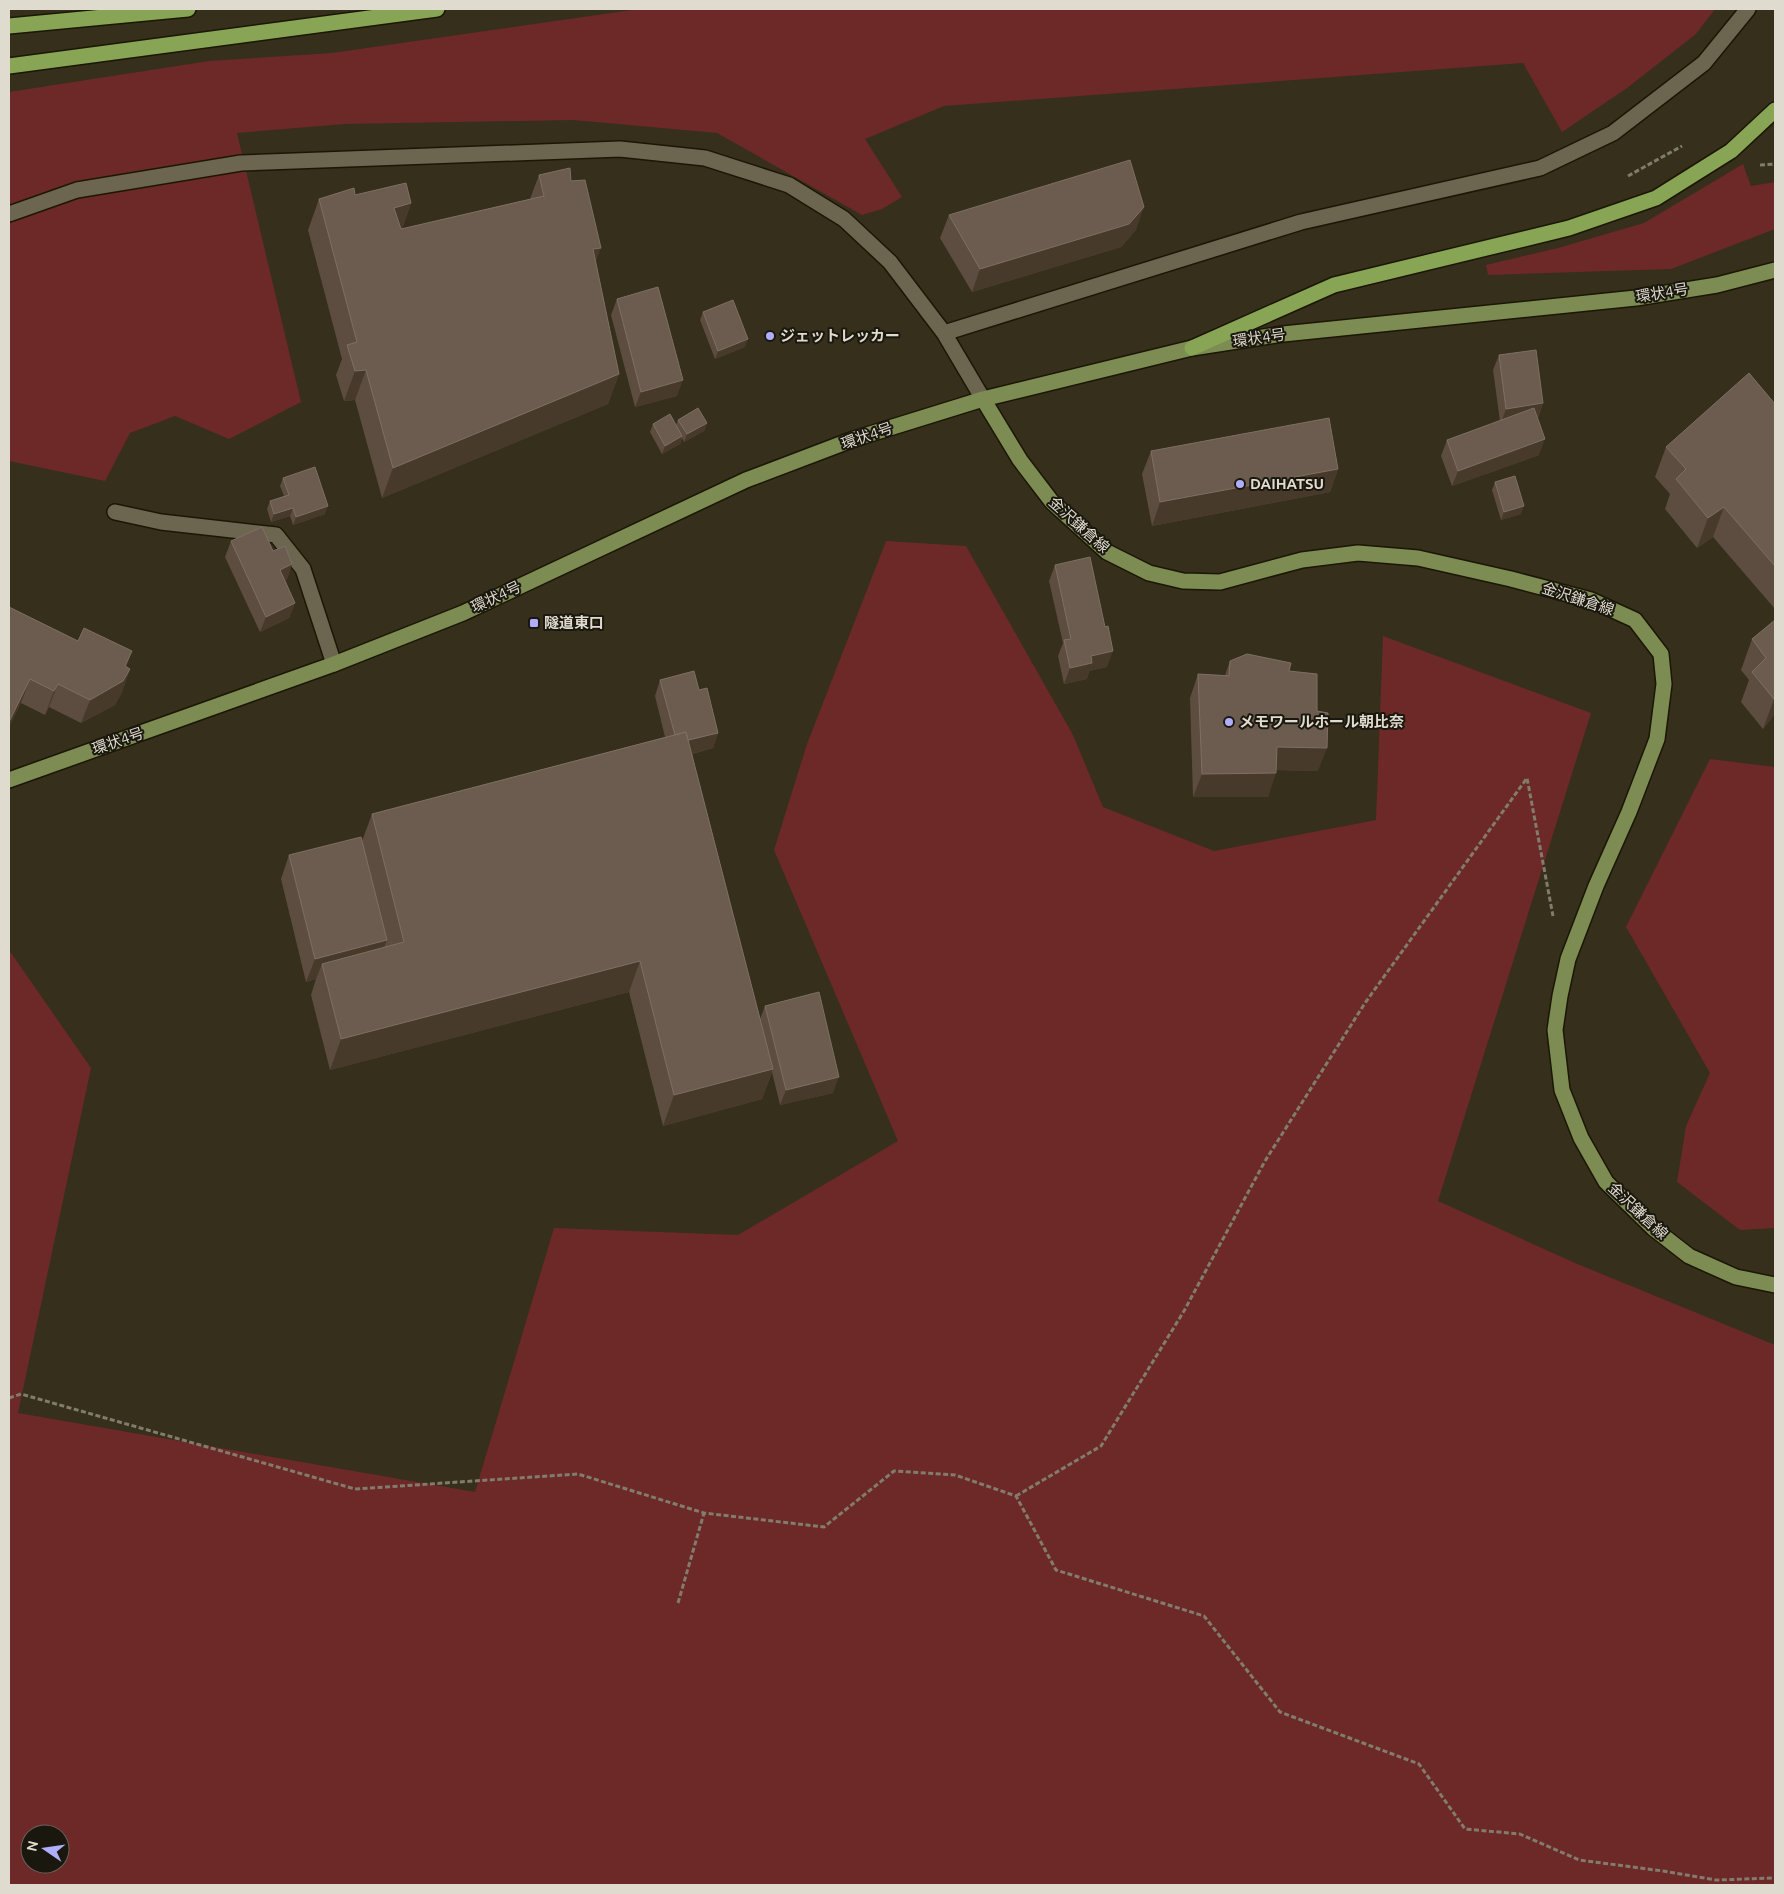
<svg xmlns="http://www.w3.org/2000/svg" width="1784" height="1894" viewBox="0 0 1784 1894" font-family="Ubuntu,'Noto Sans JP',sans-serif">
<style>
.green{fill:#6d2927;fill-rule:evenodd}
.lines{fill:none;stroke-linecap:round;stroke-linejoin:round}
.minor-casing{stroke:#1c1705;stroke-width:18}
.major-casing{stroke:#1c1705;stroke-width:18}
.highway-casing{stroke:#1c1705;stroke-width:18}
.path{stroke:#817c6c;stroke-width:3;stroke-dasharray:5 2.5;stroke-linecap:butt}
.minor{stroke:#6c6651;stroke-width:15}
.major{stroke:#7c8c53;stroke-width:15}
.highway{stroke:#87a555;stroke-width:15}
.wall{fill:#5d4d40}
.shaded-wall{fill:#473a2b}
.building{fill:#6b5c4f;stroke:#7d7063}
.poi-dot{fill:#aeaefb;stroke:#1a170f;stroke-width:2}
.labels{text-anchor:middle;stroke-width:4;stroke-linejoin:round;paint-order:stroke}
.street-label{font-size:15px;fill:#dfdbcf;stroke:#1a170f}
.poi-label{font-size:15px;font-weight:bold;fill:#dfdbcf;stroke:#1a170f;text-anchor:start}
</style>
<rect width="100%" height="100%" fill="#352f1c"/>
<!-- green -->
<path class="green" d="M639,9H1715L1696,34L1627,88L1562,132L1523,63L944,106L865,139L902,197L882,209L862,215L717,133L573,120L345,124L237,133L301,402L229,439L175,416L130,433L105,481L9,461V92L209,61L332,53Z
M1743,164L1751,186L1775,182V229L1671,269L1488,275L1486,265L1558,248L1644,223Z
M886,541L966,546L1073,735L1103,807L1214,851L1376,820L1383,636L1591,713L1438,1201L1575,1263L1775,1345V1885H9V950L91,1068L18,1413L475,1492L554,1228L738,1235L898,1141L774,850L807,744ZM30,1834H60V1864H30Z
M1710,759L1775,767V1228L1740,1230L1677,1182L1686,1126L1710,1073L1626,927Z"/>
<g class="lines">
<!-- minor casing -->
<g class="minor-casing">
<path id="minor" d="M9,214L77,190L241,163L620,149L705,158L789,185L844,219L890,262L944,333L983,399
M944,333L1301,222L1540,168L1613,133L1704,63L1748,9
M115,512L161,522L276,535L303,569L334,664"/>
</g>
<!-- major casing -->
<g class="major-casing">
<path id="major" d="M983,399L1020,460L1052,502L1107,552L1149,573L1183,581L1220,582L1302,560L1358,553L1418,558L1511,579L1591,600L1635,620L1661,654L1664,684L1657,739L1629,812L1596,886L1568,959L1560,996L1555,1030L1562,1090L1581,1138L1606,1182L1653,1228L1689,1256L1736,1277L1775,1285
M9,780L334,664L463,613L746,480L854,439L983,399L1192,348L1283,334L1636,298L1717,285L1775,270"/>
</g>
<!-- highway casing -->
<g class="highway-casing">
<path id="highway" d="M9,26L188,9
M9,66L437,9
M1192,348L1334,285L1569,228L1656,198L1731,151L1775,110"/>
</g>
<!-- path -->
<path class="path" d="M1760,165L1775,164
M1628,176L1682,146
M9,1398L21,1394L355,1489L578,1474L704,1513L824,1527L894,1471L955,1475L1016,1496L1056,1570L1204,1616L1280,1712L1419,1764L1465,1829L1520,1834L1579,1860L1663,1871L1716,1880L1775,1878
M1016,1496L1101,1446L1184,1311L1265,1161L1365,1003L1527,778L1553,916
M678,1603L704,1513"/>
<!-- minor -->
<use href="#minor" class="minor"/>
<!-- major -->
<use href="#major" class="major"/>
<!-- highway -->
<use href="#highway" class="highway"/>
</g>
<!-- wall -->
<path class="wall" d="M539,175L571,181L596,263L619,374L608,404L382,498L355,400L344,401L336,375L342,359L308,230L319,199L411,203L402,229L530,199Z
M949,215L1136,230L1121,247L972,292L940,238Z
M617,299L677,396L635,407L611,315Z
M703,312L745,347L715,359L700,320Z
M1499,355L1543,403L1538,418L1539,455L1452,486L1441,456L1447,440L1500,421L1493,370Z
M1775,404V609L1713,537L1697,548L1665,509L1670,494L1655,477L1666,447Z
M678,420L707,423L704,431L684,442L682,438L680,444L662,454L650,432L653,424L676,425Z
M1151,451L1338,469L1330,492L1152,526L1142,474Z
M283,478L325,514L293,525L290,516L271,522L267,509L270,501L284,496L280,486Z
M1495,482L1521,514L1501,520L1492,490Z
M231,541L273,551L292,564L287,579L285,580L295,603L289,618L260,632L225,557Z
M1055,565L1107,667L1089,671L1087,679L1064,684L1058,656L1063,643L1049,581Z
M9,607L130,669L122,692L115,705L81,723L49,707L45,715L21,703Z
M1775,620V714L1763,729L1741,702L1749,680L1741,670L1752,639Z
M1230,661L1289,671L1317,711L1318,771L1276,770L1268,797H1193L1190,698L1198,674L1225,675Z
M660,680L699,690L718,733L713,748L692,754L760,1019L765,1006L833,1093L780,1105L772,1072L762,1099L663,1126L629,992L330,1070L311,995L316,979L306,982L281,879L289,855L362,841L372,814L665,737L655,696Z"/>
<!-- shaded-wall -->
<path class="shaded-wall" d="M411,203L400,234L394,208Z
M1144,207L1136,230L1121,247L972,292L980,269Z
M601,248L590,278L593,249Z
M748,339L745,347L715,359L718,351Z
M366,370L355,400L344,401L355,371Z
M619,374L608,404L382,498L393,468Z
M683,380L677,396L635,407L641,392Z
M1543,403L1537,419L1500,425L1506,409Z
M707,423L704,431L684,442L687,434Z
M682,436L680,444L662,454L665,446Z
M1545,439L1539,455L1452,486L1458,471Z
M1338,469L1330,492L1152,526L1160,502Z
M328,506L325,514L293,525L296,517Z
M1524,506L1521,514L1501,520L1504,512Z
M1724,507L1713,537L1697,548L1708,518Z
M293,508L290,516L271,522L274,514Z
M292,564L287,579L274,586L280,570Z
M295,603L289,618L260,632L266,617Z
M132,651L124,675L130,669L122,692L115,705L81,723L90,700Z
M1113,651L1107,667L1089,671L1087,679L1064,684L1070,668L1091,656Z
M30,679L21,703L9,728V722Z
M58,684L49,707L45,715L54,691Z
M1775,698V714L1763,729L1774,699Z
M718,733L713,748L671,759L677,744Z
M1277,747L1327,748L1318,771L1268,770Z
M1276,773L1268,797H1193L1202,774Z
M387,940L378,964H322L316,979L306,982L315,959Z
M640,961L629,992L330,1070L341,1039Z
M773,1069L762,1099L663,1126L674,1095Z
M839,1077L833,1093L780,1105L786,1090Z"/>
<!-- building -->
<path class="building" d="M1130,160L1144,207L1129,224L980,269L949,215Z
M570,168L571,181L585,180L601,248L593,249L619,374L393,468L366,370L355,371L347,345L357,342L319,199L354,188L355,195L406,183L411,203L394,208L401,229L544,196L539,175Z
M658,287L683,380L641,392L617,299Z
M733,300L748,339L718,351L703,312Z
M1536,350L1543,403L1506,409L1499,355Z
M1749,373L1775,404V566L1724,507L1708,518L1676,479L1686,469L1666,447Z
M698,408L707,423L687,434L678,420Z
M1534,408L1545,439L1458,471L1447,440Z
M670,414L682,436L665,446L653,424Z
M1329,418L1338,469L1160,502L1151,451Z
M315,467L328,506L296,517L293,508L274,514L270,501L289,495L283,478Z
M1515,476L1524,506L1504,512L1495,482Z
M262,527L273,551L285,546L292,564L280,570L295,603L266,617L231,541Z
M1090,557L1105,627L1108,626L1113,651L1091,656L1092,663L1070,668L1064,640L1071,639L1055,565Z
M9,607L78,641L84,628L132,651L125,666L130,669L123,681L90,700L58,684L54,691L30,679L9,722Z
M1775,620V698L1774,699L1752,672L1766,658L1752,639Z
M1247,654L1291,663L1289,671L1317,674V711L1328,713L1327,748L1277,747L1276,773L1202,774L1198,674L1229,676L1230,661Z
M694,671L699,690L707,688L718,733L688,740L686,732L675,735L660,680Z
M686,732L773,1069L674,1095L640,961L341,1039L322,964L404,942L372,814Z
M361,837L387,940L315,959L289,855Z
M819,992L839,1077L786,1090L765,1006Z"/>
<!-- markers -->
<g class="poi-dot">
<circle cx="770" cy="336" r="5"/>
<circle cx="1240" cy="484" r="5"/>
<rect x="529" y="618" width="10" height="10" rx="2.5"/>
<circle cx="1229" cy="722" r="5"/>
</g>
<g class="labels">
<!-- street labels -->
<g class="street-label">
<text transform="translate(1662 293) rotate(-9)" y="5">環状4号</text>
<text transform="translate(1259 338) rotate(-8)" y="5">環状4号</text>
<text transform="translate(867 436) rotate(-19)" y="5">環状4号</text>
<text transform="translate(1079 525) rotate(42)" y="5">金沢鎌倉線</text>
<text transform="translate(496 597) rotate(-25)" y="5">環状4号</text>
<text transform="translate(1578 599) rotate(18)" y="5">金沢鎌倉線</text>
<text transform="translate(118 741) rotate(-19)" y="5">環状4号</text>
<text transform="translate(1638 1211) rotate(43)" y="5">金沢鎌倉線</text>
</g>
<!-- poi labels -->
<g class="poi-label">
<text x="780" y="341">ジェットレッカー</text>
<text x="1250" y="489">DAIHATSU</text>
<text x="544" y="628">隧道東口</text>
<text x="1239" y="727">メモワールホール朝比奈</text>
</g>
</g>
<!-- border -->
<rect width="1784" height="1894" fill="none" stroke="#dfdbcf" stroke-width="20"/>
<!-- north arrow -->
<g transform="translate(45 1849) rotate(283)"><circle r="24" fill="#1a170f" stroke="#69655c"/>
<path d="M0-4L9 19L0 12L-9 19Z" fill="#aeaefb"/>
<text y="-8" font-size="14" font-weight="bold" text-anchor="middle" fill="#dfdbcf">N</text>
</g>
</svg>
